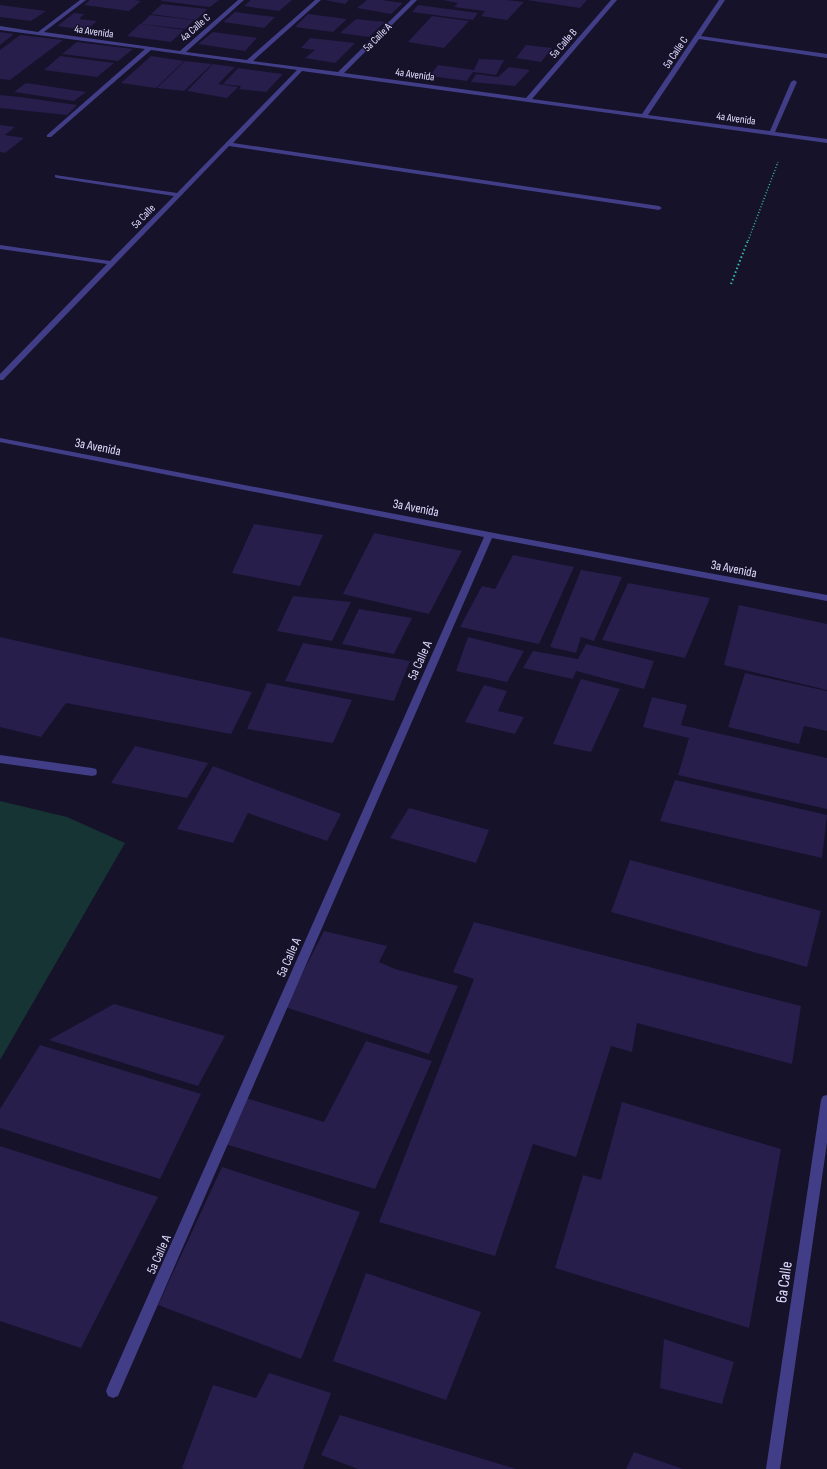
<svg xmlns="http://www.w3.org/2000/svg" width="827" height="1469" viewBox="0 0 827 1469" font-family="'Sofia Sans Condensed',sans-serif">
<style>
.green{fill:#153433}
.building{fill:#271e4b}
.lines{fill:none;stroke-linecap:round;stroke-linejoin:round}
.path-far1{stroke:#34b9b1;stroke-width:1.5;stroke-dasharray:1 2;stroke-linecap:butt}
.path{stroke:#34b9b1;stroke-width:2;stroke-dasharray:1.5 2.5;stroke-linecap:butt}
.minor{fill:#413e87;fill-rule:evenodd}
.labels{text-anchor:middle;stroke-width:3;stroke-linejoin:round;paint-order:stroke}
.far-street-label{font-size:11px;fill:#e0dcfe;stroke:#16122a}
.street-label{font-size:13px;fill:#e0dcfe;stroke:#16122a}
.near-street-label{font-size:16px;fill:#e0dcfe;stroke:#16122a}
</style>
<rect width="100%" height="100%" fill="#16122a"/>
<!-- green -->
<path class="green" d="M0,801L67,817L125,843L0,1060Z"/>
<!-- building -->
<path class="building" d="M90,0H134L141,1L129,11L84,5Z
M162,0H219L210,7L161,1Z
M251,0H292L279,11L244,6Z
M325,0H349L345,4Z
M367,0H382L403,3L391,14L357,8Z
M443,0H505L524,2L507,20L481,16L485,11L454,7L458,3Z
M527,0H587L580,8Z
M162,4L207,9L196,20L151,14Z
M0,5L46,11L31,21L0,17Z
M418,5L478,13L473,20L412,12Z
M235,12L275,17L264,28L223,22Z
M74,13L84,14L79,19L97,21L87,30L57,26Z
M308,14L347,19L333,32L295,27Z
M150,15L194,20L185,29L141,24Z
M432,16L469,21L444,48L408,42Z
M356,19L385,22L369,37L340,33Z
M140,24L184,30L171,42L127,36Z
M0,32L14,34L0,45Z
M213,32L257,38L245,51L198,44Z
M20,35L63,40L10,80L0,79V50Z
M310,38L355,43L335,63L305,58L315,50L301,48Z
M77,42L133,49L118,61L62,54Z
M526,45L552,48L541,62L516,58Z
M60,56L114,63L97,77L44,70Z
M151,56L184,61L156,88L121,83Z
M479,59L504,60L496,75L473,72L467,81L430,76L438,65L474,70Z
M185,61L212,64L184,91L157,88Z
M213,64L235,67L218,84L238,87L227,98L187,91Z
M509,67L530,70L515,86L471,82L476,74L498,77Z
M238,68L283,74L266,92L239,89L241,86L223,84Z
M26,83L86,92L74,101L14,92Z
M0,95L20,97L77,105L67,115L0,108Z
M0,125L15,127L5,135L24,138L5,153L0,152Z
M254,524L323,535L300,586L232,573Z
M374,533L462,551L429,614L343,594Z
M513,555L574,567L539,644L460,627L482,586L495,589Z
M581,570L622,577L594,641L581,637L576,653L550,647Z
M628,583L710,598L685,658L602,640Z
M293,596L351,602L332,641L277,631Z
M739,605L827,624V690L724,665Z
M359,609L412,618L394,654L342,644Z
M0,637L98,659L252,692L231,734L66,703L41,737L0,727Z
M468,637L524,651L507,682L456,671Z
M303,643L410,661L394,701L285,681Z
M586,644L654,661L644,689L576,671L573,679L523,668L533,651L578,659Z
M745,673L827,691V731L804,726L799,744L728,727Z
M581,679L620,689L591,752L553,744Z
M267,683L352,700L333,743L247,729Z
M484,685L507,691L498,711L524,717L515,734L465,722Z
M652,697L687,705L681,725L827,758V809L678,775L689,738L643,727Z
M135,746L208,763L187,798L111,783Z
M213,766L341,814L327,841L248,813L233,843L177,829Z
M675,780L827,815L822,858L660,821Z
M409,808L489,830L476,863L390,838Z
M630,860L821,911L807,967L611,912Z
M474,922L801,1006L792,1064L637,1023L632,1052L611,1046L576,1157L533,1144L495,1256L379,1222L474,979L453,972Z
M324,931L387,946L379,962L395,969L458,986L429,1054L285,1007Z
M114,1004L225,1036L198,1086L49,1040Z
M366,1041L432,1061L375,1189L225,1144L246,1098L324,1122Z
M40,1045L201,1094L160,1179L0,1128V1109Z
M622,1102L781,1149L749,1328L555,1268L583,1175L601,1180Z
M0,1146L158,1197L81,1348L0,1321Z
M222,1167L360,1212L301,1359L158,1305Z
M366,1273L481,1312L446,1400L333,1361Z
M664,1339L734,1362L722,1404L660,1388Z
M269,1373L331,1393L303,1469H185L182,1468L213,1385L256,1398Z
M340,1415L516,1469H358L321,1455Z
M634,1452L683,1469H626Z"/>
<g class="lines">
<!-- path-far1 -->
<path class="path-far1" d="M748,241L778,162"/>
<!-- path -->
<path class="path" d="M731,284L748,240"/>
<!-- minor -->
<path class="minor" d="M80,0H86L44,32L180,51L238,0H244L186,52L247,60L315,0H321L253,61L338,72L411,0H417L344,73L526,98L611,0H617L532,99L642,114L719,0H725L701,36L827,54V58L699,39L648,115L770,131L791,82L794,80L797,82L775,132L827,139V143L302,71L233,143L659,206L662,208L659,210L229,146L3,380H0V374L107,264L0,249V245L110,261L174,196L57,178L55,177V175L177,193L297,70L151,50L51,137H47V135L145,49L0,30V26L38,32Z
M0,438L489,532L827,595V601L492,538L118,1396L113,1398L108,1396L106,1391L108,1386L484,537L0,442Z
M0,755L92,768L96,769L97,772L96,775L92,776L0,763Z
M827,1095V1143L780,1469H766L821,1100L823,1096Z"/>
</g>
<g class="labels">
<!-- far-street labels -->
<g class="far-street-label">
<text transform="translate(195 27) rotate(-41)" y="4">4a Calle C</text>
<text transform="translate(94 31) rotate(8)" y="4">4a Avenida</text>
<text transform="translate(377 37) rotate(-45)" y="4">5a Calle A</text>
<text transform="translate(563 43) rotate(-49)" y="4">5a Calle B</text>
<text transform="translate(675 52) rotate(-56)" y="4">5a Calle C</text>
<text transform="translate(415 74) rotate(8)" y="4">4a Avenida</text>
<text transform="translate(736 118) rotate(8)" y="4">4a Avenida</text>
<text transform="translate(143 216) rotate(-46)" y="4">5a Calle</text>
</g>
<!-- street labels -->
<g class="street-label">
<text transform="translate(98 446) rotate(11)" y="5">3a Avenida</text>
<text transform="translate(416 507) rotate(11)" y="5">3a Avenida</text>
<text transform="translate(734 568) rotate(11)" y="5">3a Avenida</text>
<text transform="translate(419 660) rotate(-66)" y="5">5a Calle A</text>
<text transform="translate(288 957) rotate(-66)" y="5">5a Calle A</text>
<text transform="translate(158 1254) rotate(-66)" y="5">5a Calle A</text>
</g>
<!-- near-street labels -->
<g class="near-street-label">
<text transform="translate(783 1282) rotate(-82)" y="6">6a Calle</text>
</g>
</g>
</svg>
